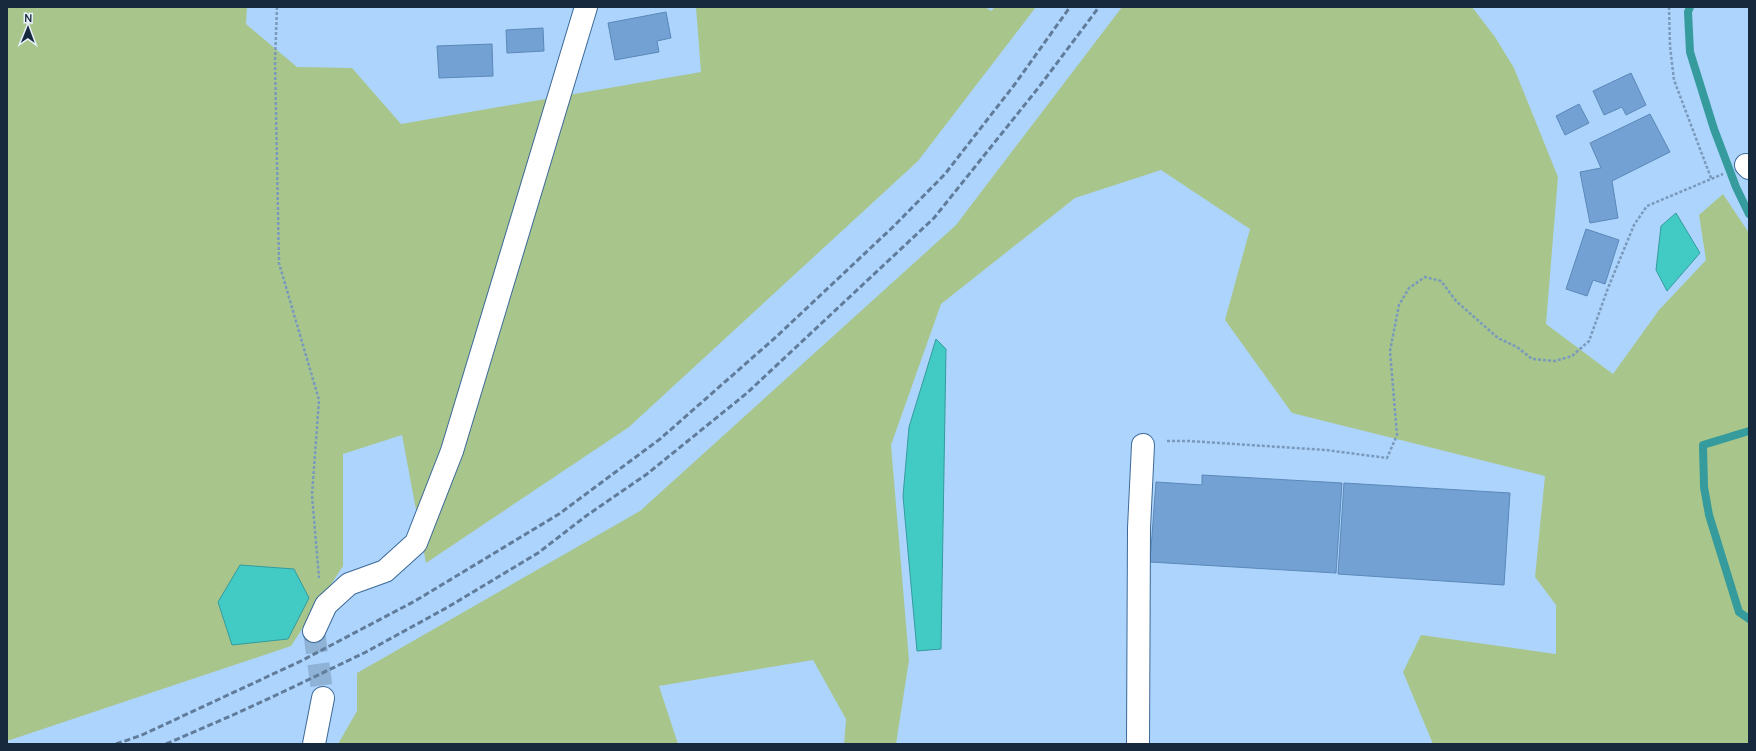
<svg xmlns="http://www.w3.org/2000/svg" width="1756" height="751" viewBox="0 0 1756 751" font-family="Manrope,sans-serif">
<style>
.green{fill:#a8c68c}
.water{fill:#42cbc5;stroke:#359b9c}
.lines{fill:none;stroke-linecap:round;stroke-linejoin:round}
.stream{stroke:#359b9c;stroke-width:8}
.building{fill:#73a1d3;stroke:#5a88b8}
.minor-tunnel{stroke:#8fb2d7;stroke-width:22;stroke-dasharray:22 11;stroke-linecap:butt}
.minor-casing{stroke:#3c6997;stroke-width:24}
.path{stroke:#7a9abc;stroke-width:2.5;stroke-dasharray:3 2;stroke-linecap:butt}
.minor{stroke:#fff;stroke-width:22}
.rail{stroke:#607c9a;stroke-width:3;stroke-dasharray:6 3;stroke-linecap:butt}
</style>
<rect width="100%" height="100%" fill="#add4fd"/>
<!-- green -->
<path class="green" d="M7,7H247L246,24L297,67L352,68L401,124L701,72L696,7H985L991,11L995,7H1036L918,161L629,427L426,563L402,435L343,454V566L291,646L7,741Z
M1122,7H1472L1495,37L1514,68L1558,177L1546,324L1613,374L1659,310L1706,260L1699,215L1723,194L1749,233V744H1433L1403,672L1421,635L1556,654V605L1535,577L1545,476L1292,413L1225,320L1250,229L1161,170L1075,198L941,304L891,445L909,660L896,744H844L846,719L813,660L659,686L678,744H338L357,711V673L640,511L956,225Z"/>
<!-- water -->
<path class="water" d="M1676,213L1700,253L1667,291L1656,270L1661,226Z
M936,339L946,349L941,649L917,651L903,496L909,427Z
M240,565L294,569L309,598L288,639L232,645L218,602Z"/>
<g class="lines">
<!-- stream -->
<path class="stream" d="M1690,7L1688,12L1690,52L1714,129L1736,187L1749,214
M1749,431L1703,445L1704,487L1709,515L1739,612L1749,619"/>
</g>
<!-- building -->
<path class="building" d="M666,12L671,38L657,41L659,52L615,60L608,23Z
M543,28L544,51L507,53L506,30Z
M492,44L493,76L439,78L437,46Z
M1631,73L1646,105L1626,115L1622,107L1604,115L1593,91Z
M1579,104L1589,123L1565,135L1556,116Z
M1650,114L1670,152L1612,181L1618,218L1590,223L1580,172L1601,168L1590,143Z
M1586,229L1619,240L1605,284L1593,280L1587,296L1566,289Z
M1202,475L1342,483L1336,573L1150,562L1156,482L1202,485Z
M1344,483L1510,493L1504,585L1338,574Z"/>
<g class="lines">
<!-- minor-tunnel -->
<path class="minor-tunnel" d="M314,631L323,698"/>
<!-- minor casing -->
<g class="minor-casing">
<path id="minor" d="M1746,165L1749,168
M314,631L326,605L349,584L385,571L416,543L452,451L586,7
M314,744L323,698
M1138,744L1139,528L1143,445"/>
</g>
<!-- path -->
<path class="path" d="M277,7L275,61L279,263L319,400L312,495L319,578
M1669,7L1670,46L1674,80L1711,178
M1167,441H1189L1326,450L1387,458L1397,435L1390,351L1399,305L1409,288L1425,277L1441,281L1456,301L1498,338L1517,347L1532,359L1555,361L1572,356L1589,341L1608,288L1634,225L1647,206L1723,174"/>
<!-- minor -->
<use href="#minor" class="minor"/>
<!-- rail -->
<path class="rail" d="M116,744L142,735L301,661L415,601L559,514L660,439L776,337L895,225L945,174L1015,84L1070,7
M166,744L233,715L287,690L366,652L448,607L538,553L586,516L647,474L747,393L934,218L1039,87L1099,7"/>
</g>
<!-- border -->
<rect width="1756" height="751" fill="none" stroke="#172a3d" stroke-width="16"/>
<!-- north arrow -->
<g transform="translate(28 28) rotate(1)" stroke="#e8f1fc" stroke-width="3" paint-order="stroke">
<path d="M0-3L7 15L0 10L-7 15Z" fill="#172a3d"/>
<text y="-6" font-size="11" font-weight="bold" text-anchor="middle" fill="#172a3d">N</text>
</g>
</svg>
